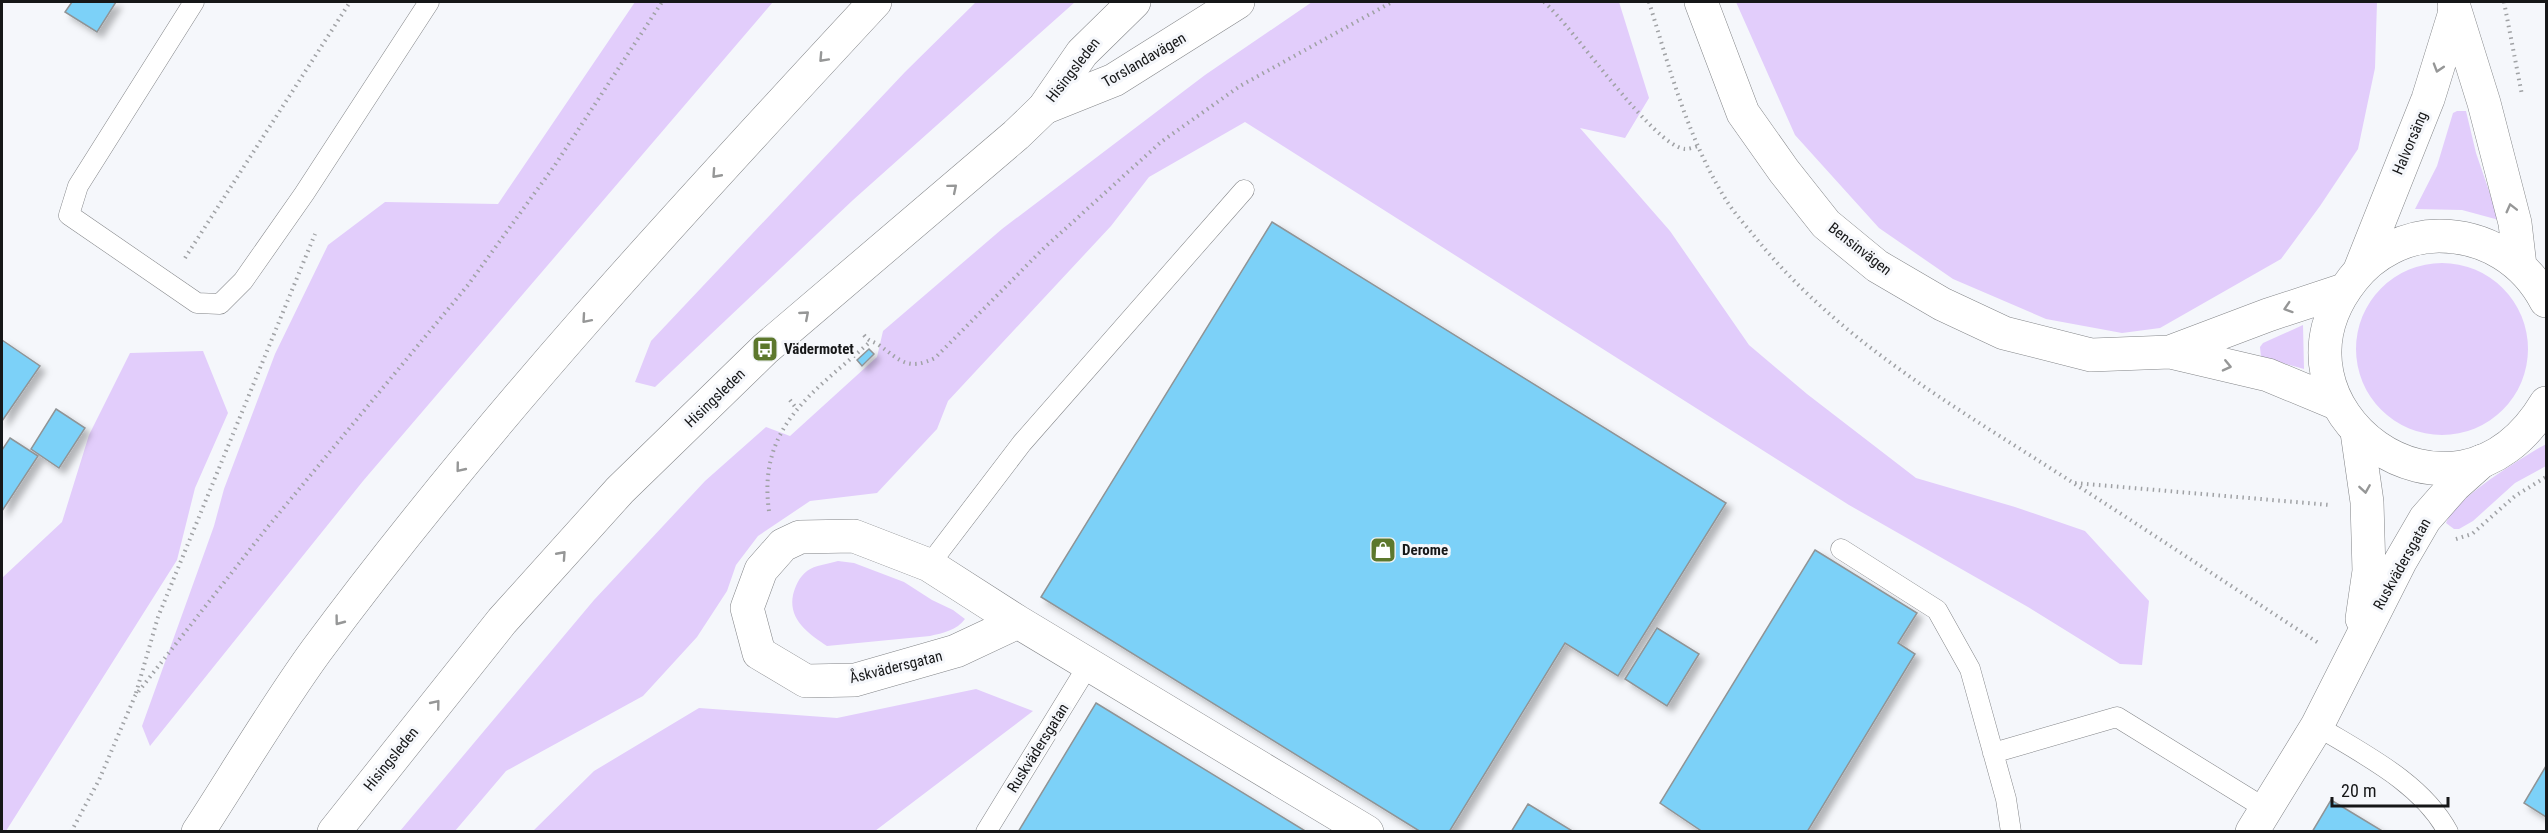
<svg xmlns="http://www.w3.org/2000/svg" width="2548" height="833" viewBox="0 0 2548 833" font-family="'Roboto Condensed',sans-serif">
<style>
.green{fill:#e2cdfb}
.building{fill:#7bd1f8;stroke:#909496;stroke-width:1.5;filter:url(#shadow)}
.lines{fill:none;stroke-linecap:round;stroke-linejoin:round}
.lane-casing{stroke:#838588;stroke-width:21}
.street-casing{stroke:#838588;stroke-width:34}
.secondary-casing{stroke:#838588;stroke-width:34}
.primary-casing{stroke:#838588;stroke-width:34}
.highway-casing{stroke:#838588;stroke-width:34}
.path{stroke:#a0a2a5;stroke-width:4;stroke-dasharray:1.5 4.5;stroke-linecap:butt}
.lane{stroke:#fff;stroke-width:20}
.street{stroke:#fff;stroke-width:33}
.secondary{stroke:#fff;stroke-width:33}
.primary{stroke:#fff;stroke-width:33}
.highway{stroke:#fff;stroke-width:33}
.oneway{stroke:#969797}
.labels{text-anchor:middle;stroke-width:6;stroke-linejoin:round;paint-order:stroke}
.street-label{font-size:15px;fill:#161718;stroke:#f5f7fb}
.poi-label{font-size:15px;font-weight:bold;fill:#161718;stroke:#f5f7fb;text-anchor:start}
</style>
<defs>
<filter id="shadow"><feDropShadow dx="5.5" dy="5.5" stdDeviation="3" flood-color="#0004"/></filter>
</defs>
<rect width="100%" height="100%" fill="#f5f7fb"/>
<!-- green -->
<path class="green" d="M635,2H773L363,481L150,746L142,726L214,526L224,489L275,354L328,245L385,202L498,204Z
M976,2H1075L853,200L655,387L635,382L651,341L905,72Z
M1312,2H1619L1649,98L1625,138L1580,128L1670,231L1749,345L1807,394L1916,478L2015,507L2085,531L2149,601L2142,665L2120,664L2028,607L1849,505L1245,122L1149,177L1111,226L948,401L937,429L877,493L810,501L758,536L736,565L727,591L697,637L643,696L506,771L455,831H400L594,600L705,481L766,427L790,436L877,357L883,331L1002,229L1205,75Z
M1736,2H2377L2375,68L2358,149L2320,206L2281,259L2160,328L2122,333L2046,319L1953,279L1879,228L1795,135Z
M2457,111H2466L2476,153L2499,220L2462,210L2415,209L2437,166L2453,113Z
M2356 349a86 86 0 1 1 172 0a86 86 0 1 1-172 0Z
M2303,325L2304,369L2261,357L2260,347L2263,343Z
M203,351L228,413L195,488L177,560L6,831H2V578L62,522L89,435L130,353Z
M2546,444V466L2515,483L2473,521L2459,529H2454L2446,523C2455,498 2522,458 2546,444Z
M838,561L854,563L904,582L932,600L953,610L965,619C957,630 943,633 930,636L827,646C809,634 788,620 793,595C795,587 799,577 807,571C815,565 828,564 838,561Z
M976,689L1033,711L875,831H533L594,771L699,708L837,718Z"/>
<!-- building -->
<path class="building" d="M72,2H116L97,32L65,12Z
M1272,222L1726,503L1618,676L1565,643L1449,832H1421L1041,597Z
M2,340L40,366L2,421Z
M869,349L874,354L862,366L857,360Z
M56,409L85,428L59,468L31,449Z
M10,438L38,456L2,511V450Z
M1815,550L1917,613L1898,643L1915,654L1807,832H1703L1660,803Z
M1657,628L1699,654L1667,706L1625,679Z
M1096,703L1307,832H1018Z
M2546,766V817L2524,803Z
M2331,800L2384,832H2312Z
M1528,804L1574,832H1511Z"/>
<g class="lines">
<!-- lane casing -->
<g class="lane-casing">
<path id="lane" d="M194,2L78,186L69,215L197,303L220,304L243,281L304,194L429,2
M1841,549L1937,610L1970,669L2006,799L2011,832
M929,565L1022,443L1244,190
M2317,726C2363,754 2422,783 2448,832
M1993,753L2117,717L2266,809
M986,832L1089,664"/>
</g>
<!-- street casing -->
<g class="street-casing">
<path id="street" d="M2357,432L2367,502L2369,571L2362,619
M1018,622L956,651L855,680L806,681L759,653L747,608L761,570L783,545L800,537L854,536L929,565L1018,622L1367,832
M2252,832L2317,726L2400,562L2425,519L2454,486L2482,461"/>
</g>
<!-- secondary casing -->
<g class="secondary-casing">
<path id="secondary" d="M1701,2L1743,113L1784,171L1826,224L1877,266L1942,304L2004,333L2091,355L2170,352L2268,375L2338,404
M2454,7L2484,103L2515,223L2520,266
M2359,272L2428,99L2455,12
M2546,301C2525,261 2486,236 2439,236C2406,236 2373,253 2353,279C2251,406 2453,558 2546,403
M2170,352L2268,315L2344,290"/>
</g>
<!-- primary casing -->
<g class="primary-casing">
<path id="primary" d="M1044,108L1114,80L1238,2"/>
</g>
<!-- highway casing -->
<g class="highway-casing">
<path id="highway" d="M198,832C237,772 274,709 316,651C486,421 681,211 875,2
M334,832L502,621L620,490L765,349L1016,135L1044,108L1082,53L1134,2"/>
</g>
<!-- path -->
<path class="path" d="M1544,2C1574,28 1653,146 1685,149C1689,149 1695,147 1698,146
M1649,2C1670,70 1689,142 1728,203C1736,215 1746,226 1755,237C1838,340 1952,405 2061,475C2148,531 2234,588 2320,644
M2504,2L2522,95
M185,258L350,2
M864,335C869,342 873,341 879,345C901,361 908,371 935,358L1043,249L1161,142L1240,86L1392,2
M790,400L796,408
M2075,483L2330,505
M769,511C757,426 814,392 870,342
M2456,539L2472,534L2515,496L2546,477
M136,693L158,617L315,234
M71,832L99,780L135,696L266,529L468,285L555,165L662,2"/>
<!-- lane -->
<use href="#lane" class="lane"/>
<!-- street -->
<use href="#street" class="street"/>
<!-- secondary -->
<use href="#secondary" class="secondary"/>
<!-- primary -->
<use href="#primary" class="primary"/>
<!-- highway -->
<use href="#highway" class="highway"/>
</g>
<!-- one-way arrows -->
<defs><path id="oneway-chevron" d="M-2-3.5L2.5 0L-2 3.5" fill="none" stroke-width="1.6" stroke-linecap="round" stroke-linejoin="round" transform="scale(1.5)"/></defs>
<g class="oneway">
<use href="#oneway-chevron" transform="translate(823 58) rotate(133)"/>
<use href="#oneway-chevron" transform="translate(2438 68) rotate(107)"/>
<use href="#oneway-chevron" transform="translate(716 174) rotate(132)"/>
<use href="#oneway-chevron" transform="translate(953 188) rotate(-40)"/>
<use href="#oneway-chevron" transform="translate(2511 208) rotate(-104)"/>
<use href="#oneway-chevron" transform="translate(2288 308) rotate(162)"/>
<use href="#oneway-chevron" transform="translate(805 315) rotate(-41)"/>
<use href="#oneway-chevron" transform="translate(586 319) rotate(131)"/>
<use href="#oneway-chevron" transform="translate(2227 366) rotate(13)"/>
<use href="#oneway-chevron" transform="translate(460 468) rotate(129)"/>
<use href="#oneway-chevron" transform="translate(2365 489) rotate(81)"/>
<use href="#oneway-chevron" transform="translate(562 555) rotate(-48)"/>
<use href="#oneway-chevron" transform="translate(339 621) rotate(127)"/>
<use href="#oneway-chevron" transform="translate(436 704) rotate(-51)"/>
</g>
<!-- icons -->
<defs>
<g id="bus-square" transform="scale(1.35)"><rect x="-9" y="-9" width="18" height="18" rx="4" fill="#5d782d" stroke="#f5f7fb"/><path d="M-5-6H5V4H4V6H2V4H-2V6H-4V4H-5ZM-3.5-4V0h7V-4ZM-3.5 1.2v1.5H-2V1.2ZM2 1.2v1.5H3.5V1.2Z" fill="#fff"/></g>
<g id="shop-square" transform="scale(1.35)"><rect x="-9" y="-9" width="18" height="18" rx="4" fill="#5d782d" stroke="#f5f7fb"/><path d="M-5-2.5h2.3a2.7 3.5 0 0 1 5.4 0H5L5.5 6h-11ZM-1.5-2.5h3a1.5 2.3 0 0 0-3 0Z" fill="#fff"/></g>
</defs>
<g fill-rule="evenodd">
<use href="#bus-square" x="765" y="349"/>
<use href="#shop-square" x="1383" y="550"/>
</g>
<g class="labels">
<!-- street labels -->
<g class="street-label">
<text transform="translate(1144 60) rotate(-30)" y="5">Torslandavägen</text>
<text transform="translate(1073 70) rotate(-52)" y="5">Hisingsleden</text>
<text transform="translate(2410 143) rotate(-67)" y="5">Halvorsäng</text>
<text transform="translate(1860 249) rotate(38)" y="5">Bensinvägen</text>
<text transform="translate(715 398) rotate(-44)" y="5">Hisingsleden</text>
<text transform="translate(2402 564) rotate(-61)" y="5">Ruskvädersgatan</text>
<text transform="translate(896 667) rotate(-14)" y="5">Åskvädersgatan</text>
<text transform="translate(1038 748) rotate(-58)" y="5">Ruskvädersgatan</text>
<text transform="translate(391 759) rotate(-51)" y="5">Hisingsleden</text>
</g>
<!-- poi labels -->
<g class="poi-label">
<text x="784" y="354">Vädermotet</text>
<text x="1402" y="555">Derome</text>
</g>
</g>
<!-- border -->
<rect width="2548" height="833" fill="none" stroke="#161718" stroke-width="6"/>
<!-- scale -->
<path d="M2332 797v9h116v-9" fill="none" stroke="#161718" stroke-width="3"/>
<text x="2341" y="797" font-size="18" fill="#161718" stroke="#f5f7fb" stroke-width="4.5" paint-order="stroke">20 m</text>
</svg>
